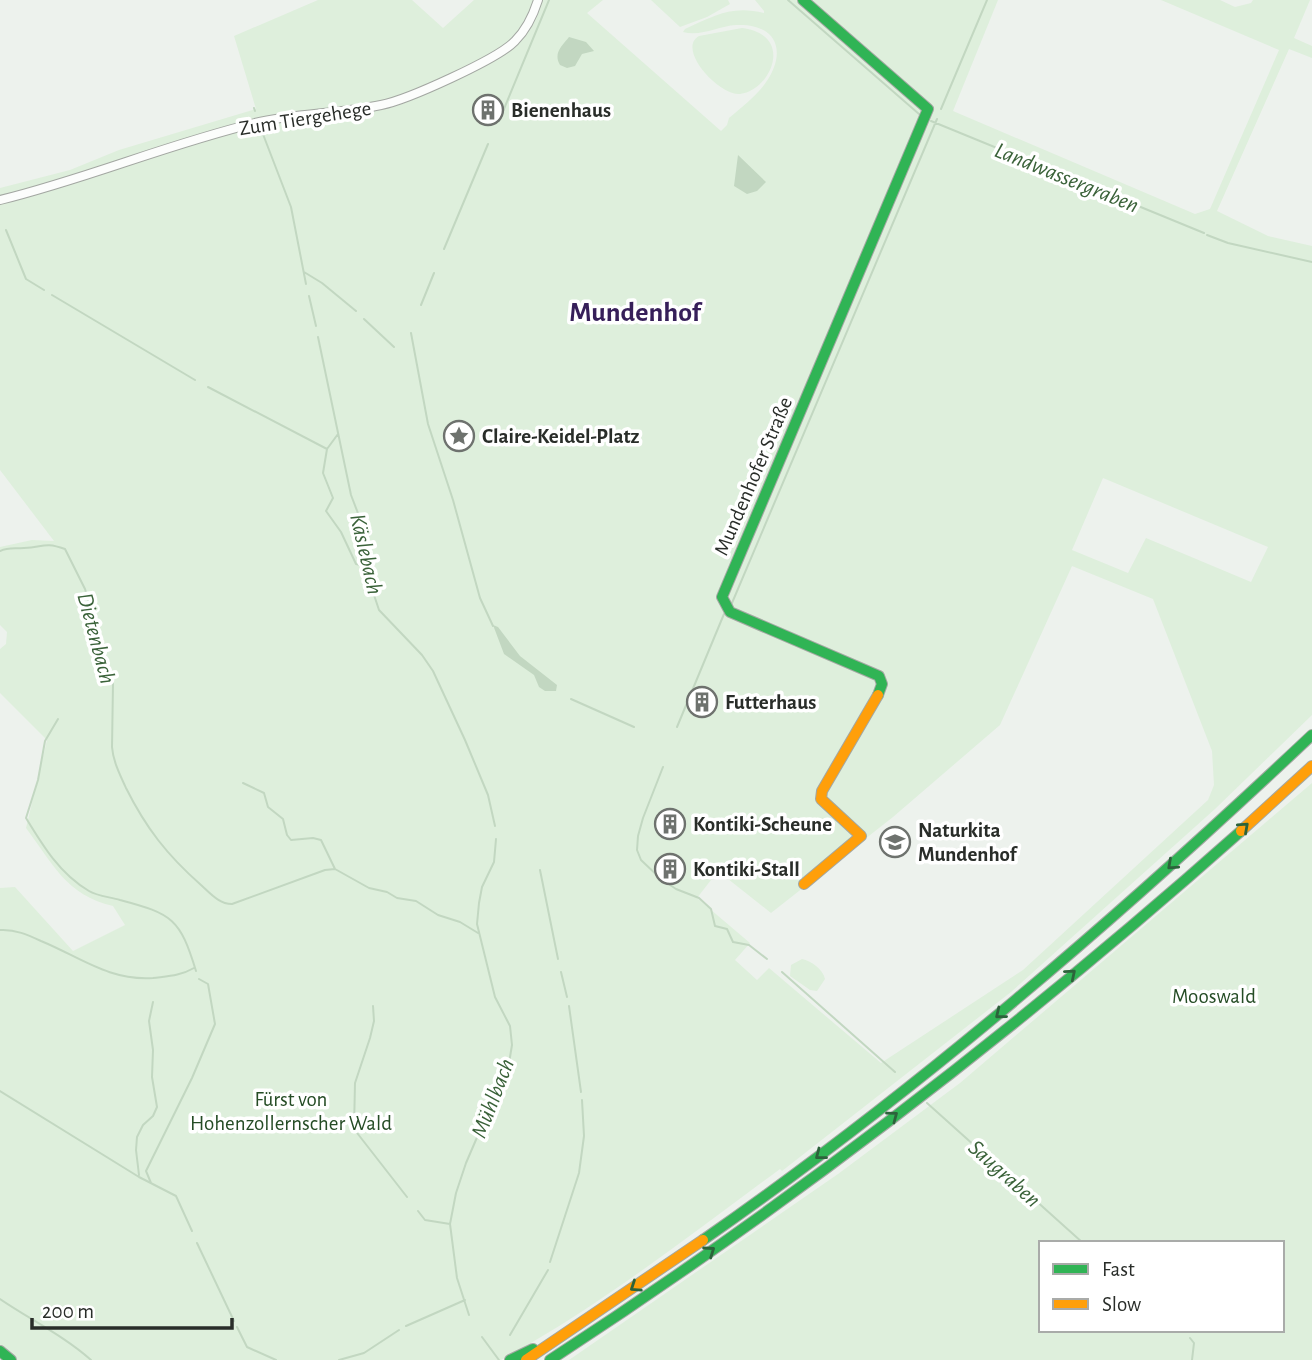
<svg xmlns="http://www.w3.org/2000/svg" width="1312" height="1360" viewBox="0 0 1312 1360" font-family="'Alegreya Sans',sans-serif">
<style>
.green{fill:#deefdc;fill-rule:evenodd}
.water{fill:#c2d7c1}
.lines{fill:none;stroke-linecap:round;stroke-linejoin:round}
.stream{stroke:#c2d7c1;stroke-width:2}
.street-casing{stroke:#a3a7a2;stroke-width:10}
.fast-casing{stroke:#a3a7a2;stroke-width:12}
.slow-casing{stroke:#a3a7a2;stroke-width:12}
.street{stroke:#fcfdfc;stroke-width:8}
.fast{stroke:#30b455;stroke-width:10}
.slow{stroke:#ff9f0a;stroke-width:10}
.oneway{stroke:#2c633b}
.labels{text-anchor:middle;stroke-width:7;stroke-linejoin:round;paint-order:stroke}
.poi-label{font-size:21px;font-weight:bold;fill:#292d29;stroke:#fff;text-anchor:start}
.street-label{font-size:21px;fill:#292d29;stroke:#fff}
.park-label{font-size:21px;fill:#254c25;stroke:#fff}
.water-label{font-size:23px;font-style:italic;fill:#3a6239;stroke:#fff}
.district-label{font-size:28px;font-weight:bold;fill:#361f59;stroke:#fff}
</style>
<rect width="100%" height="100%" fill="#edf2ed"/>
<!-- green -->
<path class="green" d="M318,0H412L443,28L474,0H603L587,13L721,131L727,125L729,118C741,108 755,97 764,85C788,53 778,23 736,25C718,26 701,37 683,32L685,29C714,16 731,5 764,13V11L755,0H998L953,111L1195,214L1210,209L1279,50L1161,0H1220L1235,7L1251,3L1253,0H1310L1294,38L1312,46V58L1289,49L1217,211L1268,236L1312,246V715L1215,809L1011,992L782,1171L780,1169C689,1236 600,1306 501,1360H17L0,1346V888L15,887L73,951L125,925L113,906C66,895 53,864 26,828L47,740L0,693V649L6,644L7,632L0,625V547L32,540L54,541L0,470V188L70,170L119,150L256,109L234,36ZM1103,478L1268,547L1251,582L1146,538L1128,573L1072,550ZM1072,566L1153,599L1212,751L1214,785L1208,800L1023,970L881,1063L769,968L757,980L735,960L750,943L697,898L718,871L771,913L893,817L1000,725Z
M651,0H728L730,4L707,17L680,27Z
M742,28C796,35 770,91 740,94C719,96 676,49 699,36Z
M1312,783V1360H569L838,1174L960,1083ZM1041,1243H1282V1330H1041Z
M802,959C811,961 823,969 825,979L817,991L810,990L790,976L791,965Z"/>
<!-- water -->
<path class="water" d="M569,37L586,42L594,51L582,54L575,66L567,68L560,65C553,53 562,46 569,37Z
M738,155L766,182L757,191L747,194L734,186Z
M493,625L498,627L520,656L557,685L556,691H545L539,687L534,675L504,654Z"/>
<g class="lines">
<!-- stream -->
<path class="stream" d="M788,0L919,114
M254,108L255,111
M941,109L987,0
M499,121L549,0
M931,121L1204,233
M261,129L291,207L306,284
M6,230L26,279L44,290
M1207,235L1228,243L1312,262
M444,249L488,144
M304,272L322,283L356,311
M52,295L195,380
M309,296L316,326
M421,305L434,273
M364,319L394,347
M411,333L428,424L453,500L480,598L493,626
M318,337L351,495L364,529L369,580L379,610L422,655L433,671L465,740L488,795L495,826
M208,387L327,449
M338,434L327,449L323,473L333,498L326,511L341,532L356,564L368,567
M0,551C8,547 15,549 24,548C43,548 43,541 65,549L85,589L113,684L112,747C113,761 120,775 126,788C146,828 167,855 201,885C210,893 219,904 232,904L325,870L335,869L369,888L387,892L397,898L416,901L438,915L460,922L478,933
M732,603L937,119
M571,699L634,727
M58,719L45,741L38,780L26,818C43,846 60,874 89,891C97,896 110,897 120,900C173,914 180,919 196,971
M677,727L724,614
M663,767L643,818L638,836L637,850L641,860L661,879L676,889L699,898L711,909L715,926L727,929L733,942L749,945L767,959
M243,783L264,793L268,807L283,819L287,835L291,840L313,838L321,840L335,869
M540,870L558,959
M0,930C15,929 28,935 41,941C80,957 109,981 153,978C169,976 180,976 194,968
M561,972L567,997
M782,972L895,1072
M373,1006L374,1021L370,1038L355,1083L354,1129L407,1197
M569,1006L581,1092
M0,1091L139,1177L176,1196L192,1231
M927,1103L1083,1243
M139,1175L136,1150L137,1137L143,1125L153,1116L157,1107L152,1077L153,1050L149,1021L153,1002
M151,1183L146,1171L192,1078L215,1024L208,984L199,979
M418,1211L425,1220L450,1224
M197,1243L234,1321
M550,1262L579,1173L584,1136L582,1100
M0,1299C31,1320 64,1336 91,1360
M469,1315L457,1278L450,1224L456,1193L466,1163L509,1063L512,1045L510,1026L495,997L477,924L479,903L482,887L494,862L496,839
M406,1326L465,1300
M237,1327L247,1347L276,1360
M1181,1330L1182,1331
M510,1335L548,1270
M482,1337L499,1360
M1190,1338L1194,1343L1192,1360
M339,1360L364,1353L399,1330"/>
<!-- street casing -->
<g class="street-casing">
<path id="street" d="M0,200C86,179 168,144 255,123C296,113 340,114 381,105C407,100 498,59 515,41C527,29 533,16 538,0"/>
</g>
<!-- fast casing -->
<g class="fast-casing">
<path id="fast" d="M803,0L928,109L722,597L730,612L879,676L882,684L878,695
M703,1240C920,1089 1120,916 1312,735
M0,1351L11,1360
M510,1360L533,1349
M550,1360C793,1202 1025,1023 1241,831"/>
</g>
<!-- slow casing -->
<g class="slow-casing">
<path id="slow" d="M1241,831L1312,766
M804,884L861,836L821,799L822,791L878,695
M526,1360L703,1240"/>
</g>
<!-- street -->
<use href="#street" class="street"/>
<!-- fast -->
<use href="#fast" class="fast"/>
<!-- slow -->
<use href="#slow" class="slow"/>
</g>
<!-- one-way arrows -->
<defs><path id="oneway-chevron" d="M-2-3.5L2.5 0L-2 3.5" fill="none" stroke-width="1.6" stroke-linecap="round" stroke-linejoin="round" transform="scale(1.75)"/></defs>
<g class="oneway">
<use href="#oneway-chevron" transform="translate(1244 827) rotate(-42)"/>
<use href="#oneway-chevron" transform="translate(1172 865) rotate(138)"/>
<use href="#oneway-chevron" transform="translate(1071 974) rotate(-40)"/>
<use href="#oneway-chevron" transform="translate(1000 1014) rotate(141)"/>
<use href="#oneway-chevron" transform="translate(893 1116) rotate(-37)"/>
<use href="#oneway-chevron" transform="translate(820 1155) rotate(142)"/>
<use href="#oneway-chevron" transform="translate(710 1251) rotate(-35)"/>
<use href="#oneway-chevron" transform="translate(635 1287) rotate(146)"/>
</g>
<!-- icons -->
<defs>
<g id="building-ring" transform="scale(1.575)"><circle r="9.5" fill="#fff" stroke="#6e726e" stroke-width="1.5"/><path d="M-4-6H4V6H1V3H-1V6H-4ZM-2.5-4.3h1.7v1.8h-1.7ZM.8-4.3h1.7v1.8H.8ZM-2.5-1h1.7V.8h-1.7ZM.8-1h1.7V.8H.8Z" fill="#6e726e"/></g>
<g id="sight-ring" transform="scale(1.575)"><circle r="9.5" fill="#fff" stroke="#6e726e" stroke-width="1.5"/><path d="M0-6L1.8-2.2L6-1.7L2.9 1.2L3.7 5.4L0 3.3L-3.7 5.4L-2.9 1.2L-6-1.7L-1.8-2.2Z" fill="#6e726e"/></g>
<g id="school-ring" transform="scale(1.575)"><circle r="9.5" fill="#fff" stroke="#6e726e" stroke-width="1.5"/><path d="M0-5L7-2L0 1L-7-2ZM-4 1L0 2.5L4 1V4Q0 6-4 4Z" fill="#6e726e"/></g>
</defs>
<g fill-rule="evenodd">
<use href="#building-ring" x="488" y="110"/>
<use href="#sight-ring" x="459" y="436"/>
<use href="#building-ring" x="702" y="702"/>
<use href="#building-ring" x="670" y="824"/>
<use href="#school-ring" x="895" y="842"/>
<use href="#building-ring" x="670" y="869"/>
</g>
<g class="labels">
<!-- poi labels -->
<g class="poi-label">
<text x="511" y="117">Bienenhaus</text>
<text x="482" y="443">Claire-Keidel-Platz</text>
<text x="725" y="709">Futterhaus</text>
<text x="693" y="831">Kontiki-Scheune</text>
<text x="918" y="837">Naturkita<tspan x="918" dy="24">Mundenhof</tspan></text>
<text x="693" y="876">Kontiki-Stall</text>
</g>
<!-- street labels -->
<g class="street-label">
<text transform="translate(305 118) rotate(-9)" y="7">Zum Tiergehege</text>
<text transform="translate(753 476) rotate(-67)" y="7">Mundenhofer Straße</text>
</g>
<!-- park labels -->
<g class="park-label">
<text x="1214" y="1003">Mooswald</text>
<text x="291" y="1106">Fürst von<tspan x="291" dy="24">Hohenzollernscher Wald</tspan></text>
</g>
<!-- water labels -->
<g class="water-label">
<text transform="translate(1067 177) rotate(22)" y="8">Landwassergraben</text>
<text transform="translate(367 554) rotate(77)" y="8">Käslebach</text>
<text transform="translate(97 638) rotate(75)" y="8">Dietenbach</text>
<text transform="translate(492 1098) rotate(-69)" y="8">Mühlbach</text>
<text transform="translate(1005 1173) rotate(42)" y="8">Saugraben</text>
</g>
<!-- district labels -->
<g class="district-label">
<text x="635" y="321">Mundenhof</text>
</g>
</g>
<!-- legend -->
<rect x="1039" y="1241" width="245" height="91" fill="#ffffff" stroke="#a9aba9" stroke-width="2"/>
<rect x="1053" y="1264" width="35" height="10" fill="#30b455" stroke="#a9aba9" stroke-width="2"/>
<text x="1102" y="1276" font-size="21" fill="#292d29">Fast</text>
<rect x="1053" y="1299" width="35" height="10" fill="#ff9f0a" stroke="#a9aba9" stroke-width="2"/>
<text x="1102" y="1311" font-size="21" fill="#292d29">Slow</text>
<!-- scale -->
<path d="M32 1318v10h200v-10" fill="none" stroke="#292d29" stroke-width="3.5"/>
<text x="42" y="1318" font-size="21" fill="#292d29" stroke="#ffffff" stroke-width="5" paint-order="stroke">200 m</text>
</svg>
